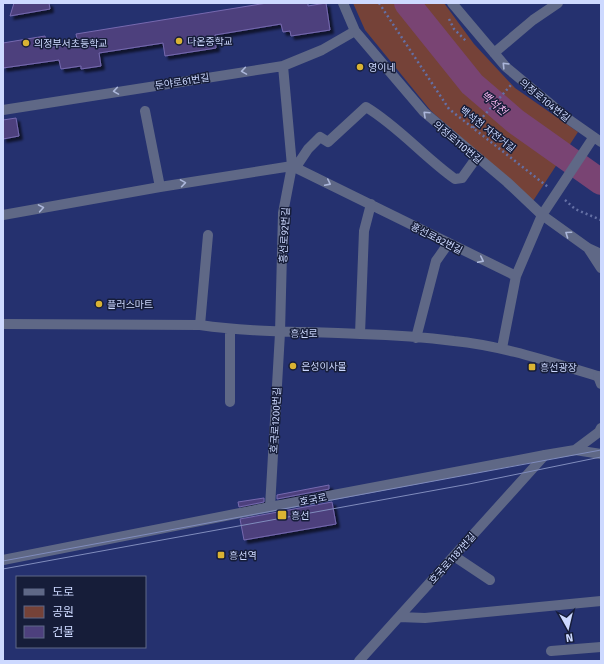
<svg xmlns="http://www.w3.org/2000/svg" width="604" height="664" viewBox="0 0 604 664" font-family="'Fira Sans','Noto Sans KR',sans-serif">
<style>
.green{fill:#754238}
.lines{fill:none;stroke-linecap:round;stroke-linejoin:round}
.river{stroke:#794473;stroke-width:26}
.building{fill:#4d407d;stroke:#7669af;filter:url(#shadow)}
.path{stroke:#6470a5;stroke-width:2.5;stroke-dasharray:2 3;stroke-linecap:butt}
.minor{stroke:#5f6886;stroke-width:10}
.tertiary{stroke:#5f6886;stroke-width:10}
.tram{stroke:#808cbd;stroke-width:1}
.oneway{stroke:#acb7db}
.poi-dot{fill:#dab333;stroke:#161d39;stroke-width:1.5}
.labels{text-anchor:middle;stroke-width:3;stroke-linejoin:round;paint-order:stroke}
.poi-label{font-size:10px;fill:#cdd9ff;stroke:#161d39;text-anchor:start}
.street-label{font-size:10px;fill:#cdd9ff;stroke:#161d39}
.water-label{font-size:11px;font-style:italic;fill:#f7b7ef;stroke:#161d39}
</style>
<defs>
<filter id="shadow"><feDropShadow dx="3.5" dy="3.5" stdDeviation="1" flood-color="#0009"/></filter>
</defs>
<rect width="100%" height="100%" fill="#25316f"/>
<!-- green -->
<path class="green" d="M353,3H444L474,44L515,88L578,132L533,201L431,111L365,30Z"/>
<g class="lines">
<!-- river -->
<path class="river" d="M407,3L472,84L515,121L601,182"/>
</g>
<!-- building -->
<path class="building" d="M14,3H49L50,9L10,16Z
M267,3H308V6L326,3L330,30L291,36L290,31L283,32L281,24L215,35L216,48L165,56L163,43L99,53L101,66L81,69V66L61,69L59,60L3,68V43L45,36L47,48L78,43L76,34Z
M16,118L19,136L3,139V120Z
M329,485V489L277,499V495Z
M264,498V502L239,507L238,502Z
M332,502L336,524L244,540L240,519Z"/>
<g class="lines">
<!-- path -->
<path class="path" d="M379,3L449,109L548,187
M449,19L454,29L467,42
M473,128L511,85
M565,200L575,209L601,220"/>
<!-- minor -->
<path class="minor" d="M343,3L355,31L424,112L507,182L542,215L588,248L601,254
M452,3L506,67L571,121L601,142
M494,53L533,20L558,3
M3,110L283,66L322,50L355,31
M145,111L160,187
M296,167L308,149L320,137L328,142L366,107C399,127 424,157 455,179L462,178L477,157
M3,215L160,187L292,166L516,276
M588,248L601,268
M3,324L200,325C254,333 306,331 360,334C391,335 423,337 454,341C505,346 553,363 601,377
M200,325L208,235
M230,330V402
M360,334L364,231L371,204
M416,338L436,261L448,244
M502,348L516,276L542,215L593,138
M270,507L280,333L283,213L292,166L283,66
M454,556L490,580
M399,617L425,618L601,601
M551,651L601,647
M359,661L545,455"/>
<!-- tertiary -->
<path class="tertiary" d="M598,376L601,384
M575,450L599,432L601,428
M3,560L270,507L545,455L575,450L601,454"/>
<!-- tram -->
<path class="tram" d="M3,561L601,450
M3,569L469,484L601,457"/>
</g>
<!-- one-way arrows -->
<defs><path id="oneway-chevron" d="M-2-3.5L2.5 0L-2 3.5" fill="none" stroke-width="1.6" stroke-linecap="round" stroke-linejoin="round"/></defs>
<g class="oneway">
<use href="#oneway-chevron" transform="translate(505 65) rotate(-134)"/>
<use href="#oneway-chevron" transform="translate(244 71) rotate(171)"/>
<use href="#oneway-chevron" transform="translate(116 91) rotate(171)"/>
<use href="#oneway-chevron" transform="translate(426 114) rotate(-137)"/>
<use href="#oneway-chevron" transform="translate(183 183) rotate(-9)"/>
<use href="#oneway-chevron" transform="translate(328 183) rotate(26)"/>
<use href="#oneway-chevron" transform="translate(41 208) rotate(-10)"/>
<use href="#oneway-chevron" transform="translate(568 234) rotate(-145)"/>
<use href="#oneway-chevron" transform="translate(481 260) rotate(26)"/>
</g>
<!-- markers -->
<g class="poi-dot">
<circle cx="179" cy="41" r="4"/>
<circle cx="26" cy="43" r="4"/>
<circle cx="360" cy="67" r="4"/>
<circle cx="99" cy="304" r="4"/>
<circle cx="293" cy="366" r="4"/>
<rect x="528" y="363" width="8" height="8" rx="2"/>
<rect x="277" y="510" width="10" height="10" rx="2"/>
<rect x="217" y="551" width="8" height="8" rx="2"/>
</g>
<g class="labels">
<!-- poi labels -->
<g class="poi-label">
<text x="187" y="45">다온중학교</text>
<text x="34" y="47">의정부서초등학교</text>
<text x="368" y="71">영이네</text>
<text x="107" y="308">플러스마트</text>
<text x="301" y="370">은성이사몰</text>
<text x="540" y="371">흥선광장</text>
<text x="291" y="519">흥선</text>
<text x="229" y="559">흥선역</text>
</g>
<!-- street labels -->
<g class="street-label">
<text transform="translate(182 81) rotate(-9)" y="4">둔야로61번길</text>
<text transform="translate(545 100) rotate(39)" y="4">의정로104번길</text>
<text transform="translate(488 129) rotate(38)" y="4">백석천 자전거길</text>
<text transform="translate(458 142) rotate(40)" y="4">의정로110번길</text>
<text transform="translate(284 235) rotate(-87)" y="4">흥선로92번길</text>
<text transform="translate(437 238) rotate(27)" y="4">흥선로82번길</text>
<text x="304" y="337">흥선로</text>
<text transform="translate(275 420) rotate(-87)" y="4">호국로1200번길</text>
<text transform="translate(313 499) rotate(-11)" y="4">호국로</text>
<text transform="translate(452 558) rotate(-48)" y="4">호국로1187번길</text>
</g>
<!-- water labels -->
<g class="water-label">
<text transform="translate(494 103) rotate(41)" y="4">백석천</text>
</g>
</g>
<!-- border -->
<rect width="604" height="664" fill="none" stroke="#cdd9ff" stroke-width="8"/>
<!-- legend -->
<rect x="16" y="576" width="130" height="72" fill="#161d39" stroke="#5f6888"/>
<rect x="24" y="589" width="20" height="6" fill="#5f6886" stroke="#5f6888"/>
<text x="52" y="596" font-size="12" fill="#cdd9ff">도로</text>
<rect x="24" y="606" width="20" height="12" fill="#754238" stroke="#5f6888"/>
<text x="52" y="616" font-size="12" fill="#cdd9ff">공원</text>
<rect x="24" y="626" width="20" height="12" fill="#4d407d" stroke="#5f6888"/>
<text x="52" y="636" font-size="12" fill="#cdd9ff">건물</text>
<!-- north arrow -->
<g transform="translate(568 628) rotate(172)" stroke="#161d39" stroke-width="3" paint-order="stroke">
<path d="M0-3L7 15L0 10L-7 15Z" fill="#cdd9ff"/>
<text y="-6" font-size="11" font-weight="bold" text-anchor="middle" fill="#cdd9ff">N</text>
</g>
</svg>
